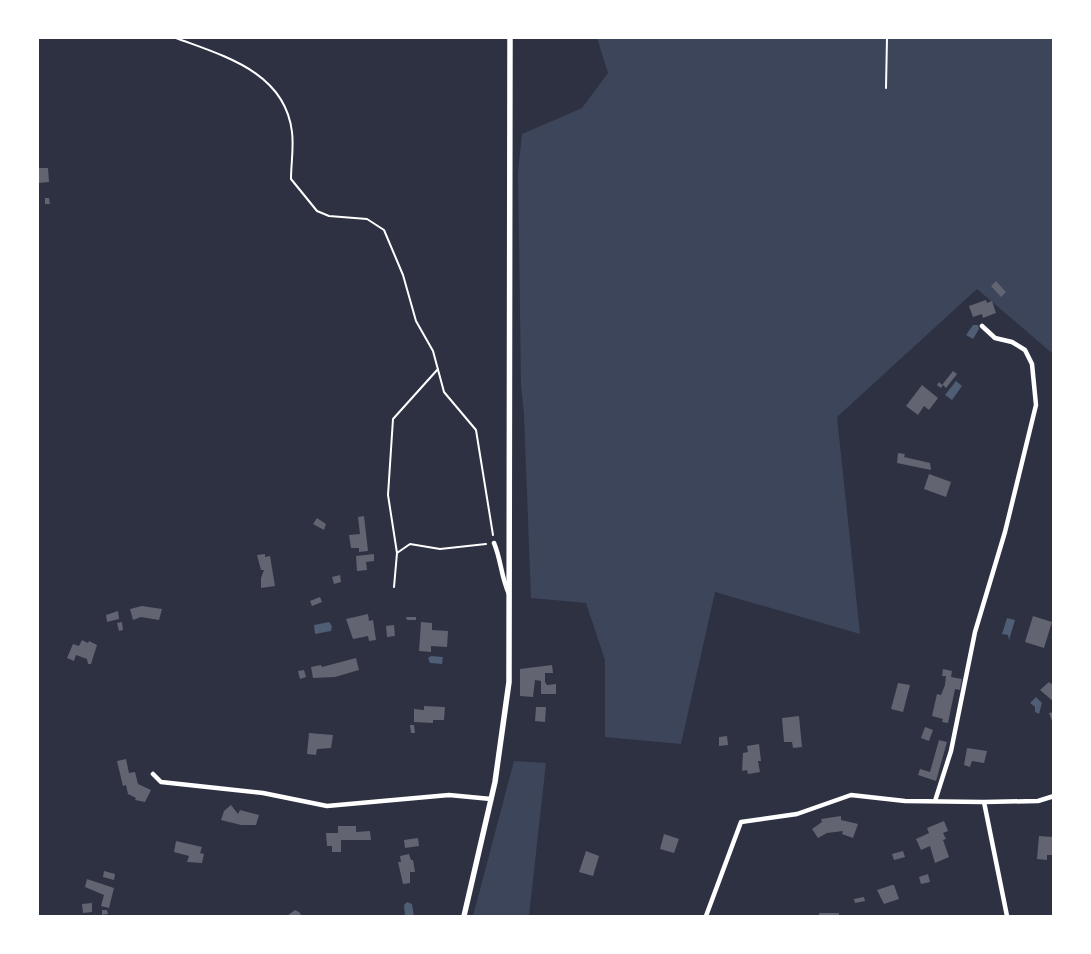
<svg xmlns="http://www.w3.org/2000/svg" width="1091" height="954" viewBox="0 0 1091 954" font-family="'Noto Sans',sans-serif">
<style>
.green{fill:#3c4559}
.water{fill:#4f5d75}
.building{fill:#626471}
.lines{fill:none;stroke-linecap:round;stroke-linejoin:round}
.path{stroke:#fff;stroke-width:2}
.minor{stroke:#fff;stroke-width:4.5}
.secondary{stroke:#fff;stroke-width:5.5}
</style>
<rect width="100%" height="100%" fill="#2d3142"/>
<!-- green -->
<path class="green" d="M597,38H1053V354L977,289L837,417L860,634L715,592L681,744L605,737V660L586,603L531,598L524,415L521,384L518,172L522,134L582,108L608,73Z
M514,761L546,763L529,916H473Z"/>
<!-- water -->
<path class="water" d="M973,325H978L979,329L973,339L966,335Z
M956,381L962,386L952,400L945,395Z
M1007,618L1015,620L1009,640L1008,635L1002,634Z
M329,622L332,626L331,631L315,634L314,625Z
M431,656L443,657L442,664L430,663L428,658Z
M1036,697L1042,703L1039,714L1035,712V707L1030,703Z
M407,902L412,904L414,916H405L404,905Z"/>
<!-- building -->
<path class="building" d="M38,168H48L49,182L38,183Z
M45,198H49L50,204H45Z
M996,281L1006,292L1001,297L991,286Z
M986,300L987,303L992,301L996,313L983,318L982,314L973,317L969,306Z
M953,371L957,374L946,388L943,385L941,388L937,385L939,382L942,385Z
M922,385L938,398L929,410L924,406L918,415L906,406Z
M898,453L905,454L904,457L930,463L931,470L897,463Z
M929,474L951,482L946,497L924,489Z
M364,516L368,551L359,552V548H351L349,535L360,534L358,517Z
M317,518L326,524L324,530L313,524Z
M265,554V557L270,556L275,586L261,588V578L264,570H261L257,555Z
M374,554V561L366,562L367,570L357,571L356,556Z
M340,575L341,582L334,584L332,577Z
M320,597L322,602L312,606L310,601Z
M142,606L162,609L159,620L141,617L133,620L130,609Z
M118,611L119,619L107,622L106,615Z
M368,614L369,621L373,620L376,640L369,641L368,636L353,639L346,619Z
M1033,616L1052,622L1044,648L1025,642Z
M406,617H416V620H407Z
M122,622L123,630L119,631L117,623Z
M421,622L432,623V630L448,631L447,647L431,646V652L419,651Z
M394,625L395,636L387,637L386,626Z
M82,640L88,643L89,641L97,645L91,664H88L87,659L76,655L74,661L67,658L73,644L79,646Z
M356,658L359,670L335,677L313,678L311,667L321,665L322,667Z
M552,665L553,673H545V682L547,685L556,684V694H541V681L535,680L533,697L520,696V669Z
M943,669L952,671L951,677L962,679L960,690L955,689L948,723L942,722L943,719L932,716L937,694L941,695L945,685L946,676H942Z
M304,670L306,677L300,679L298,671Z
M1049,682L1054,686V702L1040,690Z
M898,683L910,685L903,712L891,709Z
M424,706L445,707L444,720H433V723L414,722V709L424,710Z
M536,707H546L545,722L535,721Z
M1054,712V721H1052L1049,713Z
M799,716L802,747L793,748L792,742H784L782,718Z
M410,725H414L415,733H411Z
M925,727L933,730L929,741L921,738Z
M309,733L333,735L331,748L317,749L316,755L307,754Z
M727,736L728,745L719,746V737Z
M939,740L947,742L936,781L918,775L920,769L930,772Z
M759,744L761,761H758L760,772L748,774L747,770L742,771L743,753L748,752L747,746Z
M967,748L987,751L984,763L972,761L970,767L964,765Z
M126,759L129,773L135,772L138,784L151,790L145,802L135,800L136,798L128,794L126,785L123,786L117,761Z
M231,805L238,814L240,810L259,815L256,825H241L221,820L224,811Z
M841,816V820L858,824L853,838L842,834L843,831L827,833L818,838L812,829L822,822L821,819Z
M944,821L948,831L943,833L946,839L943,840L949,857L935,863L930,846L921,850L916,839L929,833L927,828Z
M338,826H356V832L370,831L371,840H341V852H332V846H327L326,833H338Z
M664,834L679,839L674,853L660,849Z
M1039,836L1053,837L1054,855H1047V860L1037,859Z
M418,838L419,846L405,848L404,840Z
M176,841L202,847L200,853L204,854L202,863L187,862L189,856L174,852Z
M586,851L599,856L593,876L579,872Z
M903,851L905,857L894,860L892,854Z
M409,854L411,860H413L415,872H410V883L403,884L398,862H401L400,856Z
M104,871L115,874L114,880L103,877Z
M928,874L930,882L921,884L919,877Z
M87,879L114,888L109,908L101,906L104,895L85,887Z
M892,885H894L899,899L884,904L877,890Z
M864,897L865,901L855,903L854,899Z
M92,903V912L83,913L82,904Z
M102,910H107L108,914L102,915Z
M295,910L299,912L302,916H287Z
M819,913H839V916H819Z"/>
<g class="lines">
<!-- path -->
<path class="path" d="M176,38C224,56 285,72 292,132C294,147 291,164 291,179L317,211L329,216L367,219L384,230L403,275L416,321L433,351L444,392L476,430L493,535
M886,88L887,38
M397,553L388,495L393,419L438,369
M394,587L397,553L410,544L440,549L486,544"/>
<!-- minor -->
<path class="minor" d="M494,543C501,559 501,577 509,594
M153,774L161,782L263,793L327,806L449,795L491,799
M935,801L951,751L975,632L1005,532L1036,405L1032,364L1025,350L1012,342L995,338L982,326
M984,802L1007,916
M706,916L741,822L797,814L851,795L905,801L984,802L1038,801L1054,796"/>
<!-- secondary -->
<path class="secondary" d="M464,916L495,782L509,682L510,38"/>
</g>
<!-- border -->
<rect width="1091" height="954" fill="none" stroke="#ffffff" stroke-width="78"/>
</svg>
